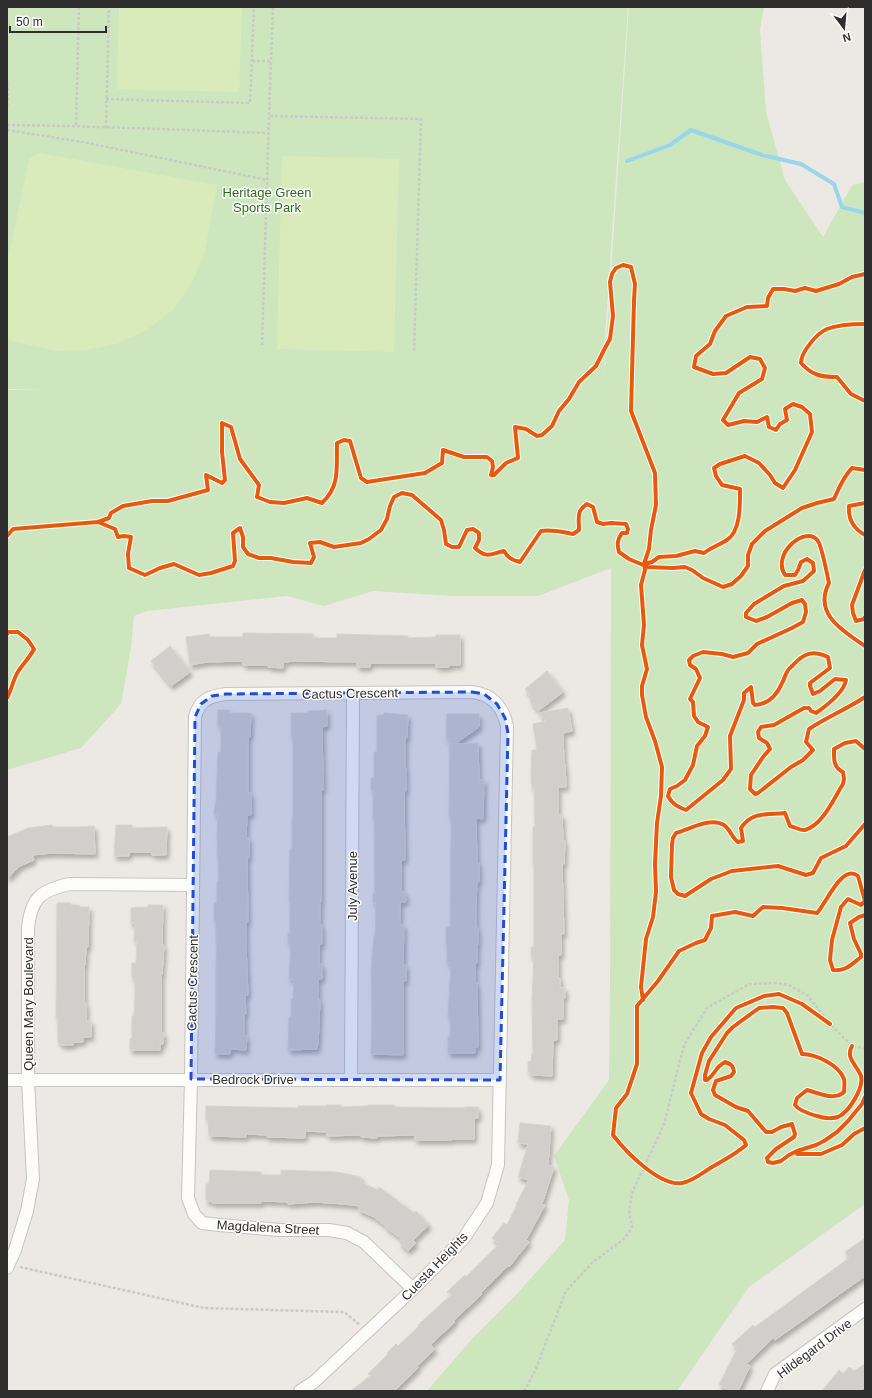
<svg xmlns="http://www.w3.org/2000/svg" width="872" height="1398" viewBox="0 0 872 1398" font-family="Arial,sans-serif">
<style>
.green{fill:#cee6be}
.pitch{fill:#d9eabb}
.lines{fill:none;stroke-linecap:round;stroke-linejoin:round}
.stream{stroke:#99d6ec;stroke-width:4}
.building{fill:#d1cecb;stroke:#d7d4d0;filter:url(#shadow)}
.minor-casing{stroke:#c5c4c5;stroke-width:14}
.path{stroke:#c9c9c8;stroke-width:2.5;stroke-dasharray:3 2;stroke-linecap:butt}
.minor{stroke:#fcfcfb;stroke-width:12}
.cycleway-casing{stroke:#fff;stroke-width:6}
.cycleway{stroke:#e8590c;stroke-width:4}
.marked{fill:#1d4ed8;fill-opacity:0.2;stroke:#1d4ed8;stroke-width:3;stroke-dasharray:8 5;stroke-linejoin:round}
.labels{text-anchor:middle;stroke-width:3;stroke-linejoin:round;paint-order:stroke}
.park-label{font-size:13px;fill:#2c6e1b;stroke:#fff}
.street-label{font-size:13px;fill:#2e2e2e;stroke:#fff}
</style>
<defs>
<filter id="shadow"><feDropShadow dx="2.5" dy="4" stdDeviation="2" flood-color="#0004"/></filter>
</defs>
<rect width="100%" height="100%" fill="#ece8e4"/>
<!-- green -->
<path class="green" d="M7,7H628L604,350V374L629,7H764L760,29L766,112L785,180L823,237L852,185L865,182V1204L749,1287L677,1391H427L471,1340L515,1296L565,1240L569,1200L554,1156L609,1080L610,986L611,568L538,596H453L373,591L324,606L287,596L147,611L134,616L131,648L121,704L81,748L7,770V390H46L7,389Z"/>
<!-- pitch -->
<path class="pitch" d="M119,7H242L239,92L117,89Z
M40,153L217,185L205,252L192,282L174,309L148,329L117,344L85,350L57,351L7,340V264L29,159Z
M282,156L399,159L394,352L277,349Z"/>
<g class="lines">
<!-- stream -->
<path class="stream" d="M627,161L670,145L691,130L762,155L801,164L834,184L842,207L865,213"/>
</g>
<!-- building -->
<path class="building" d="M243,633L313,634V638H337V634L408,636V638L436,637V635H460V665H449V667H436V663H370V667H357V662L289,661V662H283V668L268,667V665H243V661L207,662L190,665L186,637L209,634L210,637H243Z
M170,646L190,672L171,686L151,661Z
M547,671L563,692L538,711L530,701L532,698L525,689Z
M568,708L572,731L563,733L564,764H565L566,787H558V815H562L563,841H565L564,864H562L564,934H561V955L558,956V978H560V988H565V998H563V1019H557V1040H553L552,1076L531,1075V1072H528V1062L531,1061L532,1054H533L532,1001L534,956L531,957V947H534V864H533V827H535L534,788H532L531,775L532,750H537L533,724L546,721L539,713Z
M218,710H230L229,713H251L250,737H248V793H251V815H247L246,838H249V858H247L248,922H246V945L248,995H245L246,1014H244V1035L247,1036L246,1050L230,1049V1054H215L216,1016V963L217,943H216V922H214V903H217V882H219L217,836L218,814H214L215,804H216L218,752H221V726H218Z
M327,710V726L322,727L323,777V790H321V902H320V925H322V944H319V964H322V979H318V1000H320L318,1045H317V1049L288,1050L289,1017H291V999H293L294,979H289L291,944H288V933H290V901H289L290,849H292V819H293V737H291V713H308V711Z
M384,713L408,715L407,738H405V768H406V791H404L405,860H401V892H405L406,902H400V925H404L403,965H406V981H403V1055L371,1054L372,1016L371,971L374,936H375L376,903H373V893H375L374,818H373V791H371V778H374V752H377V715H383Z
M447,714H479V727L455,744L478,743L479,780H484L483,819L476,818L477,863H479V882H477L476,903V928H478V945H477V963H475V983H477L478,1047H475V1053H448V1037H450L451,1017H448L451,963H447V944H446V927H450L451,839V817H449L450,739H446Z
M52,825L53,827H78L94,826L95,854L53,853L32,855L34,860L20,866L7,879V837L28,828Z
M116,825H132V828L167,827L166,855H152V852H129V856H114Z
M57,903H71V905H79L80,907H89L88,947H86L85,965H84V1003H86V1021H91V1037H83V1042H74L73,1045H62L58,1042V1018H56Z
M148,905H163L162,945H164L162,975H161V1033H164L163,1044H160V1050H130V1039H132V1016H134L135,997V978H132V963H136L137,941H134L135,923H131V908L148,907Z
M327,1105H341V1107L368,1106V1105H395V1107L465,1108V1107H478V1118H474V1139H452V1140H415V1135L377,1136V1138L361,1137V1135L327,1136V1132L305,1131V1138L267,1137V1135L246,1134V1137L209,1136L208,1120H206V1106L298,1108V1106H327Z
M520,1123L551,1126L548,1165L554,1167L542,1204L545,1205L526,1240L529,1242L509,1267L508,1266L481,1293L482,1294L453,1321L455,1322L430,1345L435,1349L417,1366L418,1368L394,1391H351L371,1375L368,1374L388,1354L387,1353L396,1344L398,1346L419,1326L418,1325L452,1294L447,1292L465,1275L466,1277L499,1244L492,1238L504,1223L507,1225L517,1205L516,1204L529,1180L518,1177L528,1144L518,1143Z
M210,1170L261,1172V1175H281V1170L337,1172L361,1177L360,1182L378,1190L379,1187L414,1213L416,1211L429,1225L413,1240L416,1243L408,1251L399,1242L402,1239L385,1227L386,1226L374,1217L358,1210L360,1206L344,1204L315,1202L288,1204V1202L261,1201V1203H212V1201H206V1184H209Z
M865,1238V1276L775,1340L773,1338L746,1364L750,1366L738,1391H731L719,1385L737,1349L732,1344L753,1325L755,1327L849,1258L845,1252Z
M865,1364V1387L861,1391H822L839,1370L843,1374L849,1367L854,1371Z"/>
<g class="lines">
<!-- minor casing -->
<g class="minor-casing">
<path id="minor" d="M351,1079L353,693
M7,1080H500
M7,1268L15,1250L27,1211L33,1179L28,1079V928C31,898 41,890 70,884L193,885
M300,1391L314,1382L413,1289L464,1238L487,1203L498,1165L507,726C503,707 492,694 472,692L226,694C210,696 199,700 195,717L191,1079L188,1198L194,1214L202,1223L219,1225L280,1230H329L347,1233L364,1242L413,1289
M767,1391L775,1374L865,1309"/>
</g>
<!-- path -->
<path class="path" d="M273,7L269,116L421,119L414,351
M252,61H271
M7,83L8,90L7,108
M106,99L250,103L254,7
M7,125C94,126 181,130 268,133
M76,125L79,7
M106,128L109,7
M7,130L88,143L267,180
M262,345L269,116
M20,1267L204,1308L344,1312L360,1325
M524,1391L535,1371L566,1291L593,1262L624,1239L629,1232L632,1226L629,1212L632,1193L664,1124L684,1045L707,1008L749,984L774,983L789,985L808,996L830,1024L852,1046L865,1048"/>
<!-- minor -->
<use href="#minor" class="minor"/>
<!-- cycleway casing -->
<g class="cycleway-casing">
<path id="cycleway" d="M865,324C854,324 837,325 827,329C817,333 801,352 801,363C812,375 820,377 837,377L851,394L865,401
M865,503L849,506C848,519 854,529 865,535
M7,536L13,529L98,522
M644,564L652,562L659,557L676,556L695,551L704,553C712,547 719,545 727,540C741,531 740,504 740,489L722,485L716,476L714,468L720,464L745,456L759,463L770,475L775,483L783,488L795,470L812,432L810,414L802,407L793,404L785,409L787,420L780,424L776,430L769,427L767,417L757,422L744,421L728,425L723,420L739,393L762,379L765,368L760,359L750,357L726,373L713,374L694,367L696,356L710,344L715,331L726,316L747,307L767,306L768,298L773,289H784L795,291L805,288L816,291L839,284L852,277L865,274
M865,570L852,605L853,613L856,621L864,619L865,617
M7,634L8,632H18L28,640L34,649C30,657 24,663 19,670C13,679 12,689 7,698
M865,646C843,631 813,614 829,583C827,574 822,547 818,541C806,524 771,554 785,575H795L798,570L801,562L807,559L813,563L814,571L803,581L784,586L754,604L746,613V617L756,621L767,617L792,603L802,600L805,604L806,612L803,622L792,628L757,644L748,653L733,657L722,654L703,652L693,656L689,660L690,665L696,669L700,678L690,699L693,702L694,716L698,722L708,727L705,736L697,746L693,765L685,780L677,786L670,789L668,796C672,804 678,807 686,810L723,780L731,769L730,736L744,700V693L751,687L753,703L755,705C768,704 777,695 782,683C784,680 785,675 787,672C788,669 791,667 793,665C804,653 813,650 828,657L830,668L810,683V686L813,694L820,691L835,679L846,680C844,692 826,706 816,713L811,711L809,708H804L774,725L761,727L758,732L759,738L767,743L770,749L763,757L751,775L750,789L755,794L758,793L791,767L803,760L813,750L806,742L809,729C827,717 847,709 865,697
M865,749L856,741L845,743L834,749C834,759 833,767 843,772L844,779L843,784C834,798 823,825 805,830C801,831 795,827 790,826L785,813C767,815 752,811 741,828L743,841L738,842C732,838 730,829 724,825C710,817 690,829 676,833L673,838L672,844L671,877L674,890L678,894L685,896L711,879L732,871L778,866L806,875L813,873L821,858L846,846L865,824
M643,1000L641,987L646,939L653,917L656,892L655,864L657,823L661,796L662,767L655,741L646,717L642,695V686L647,669L642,645L644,625L641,585L645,570L644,564L649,549L651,530L656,505L655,473L631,411L634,301L635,284L631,267L623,265L616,268L612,274L610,282L613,316L610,339L604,350L596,366L579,382L569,399L559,411L552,426L542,435L537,436L526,429L515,427L518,458L506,463L494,475H491L493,467L492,461L487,457H464L443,450L442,463L425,473L367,482L361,478L350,441L344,440L337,443C336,467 341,485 322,503L307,498L284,503L270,502L257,497L259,485L240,459L231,427L222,423V452L225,480L222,483L206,475L208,490L168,501H152L123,506L111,513L109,518L98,522L115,529L118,537L124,536L131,537L128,554L129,568L145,575L160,568L174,564L199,575L211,573L233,566L235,561L233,533L240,528L243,537V547L248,554L259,558H271L293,562L311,563L314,557L310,543L320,542L334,547L361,543L369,539L381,530L387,519L390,506L394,497L402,493L412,495L441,520L444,530L446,544L452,547H459L467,530L473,529L479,533V540L475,548C487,559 490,554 504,551C508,558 512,560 520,562L541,531C552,529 562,532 573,534L579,530C579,518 576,511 587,504L593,507L597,522L603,524L611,523L626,524L628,529L627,533H622C617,540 617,544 619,552L629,559L648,567L672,568L685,567L692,570L703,578L723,587L732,584L741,576L748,566V555L752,544L765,531L802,508L817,503L834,499C839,488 843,477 852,468L865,470
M830,1024L802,1004L779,994L764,996L736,1008L711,1037L702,1053L691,1093L701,1114L709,1119L725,1125L744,1140L746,1145C736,1154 724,1160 712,1167C702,1173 693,1181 682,1183C660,1187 625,1151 613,1135L616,1108L627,1094L637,1064V1006L658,981L679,951L696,943L705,940L711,928L712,916L735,912L753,916L763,907L782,908L817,913C826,904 842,863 858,876L865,901L861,905L848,899L841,907L832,940L830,960L833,970C845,972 852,964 861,957V954L854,939L850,923L859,917L865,915
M852,1046C845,1058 857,1065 861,1076C864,1088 849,1112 838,1117C831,1119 823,1118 817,1116C810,1114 799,1111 795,1105L797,1098L807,1090C818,1093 834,1101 844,1092C844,1088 845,1083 844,1079C839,1065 816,1054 802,1054L787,1013L783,1008L773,1007L759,1008L733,1027L727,1033L709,1061L705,1075V1080H707C716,1074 714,1068 725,1062C731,1064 733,1065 734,1072L731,1076L716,1081L713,1090L715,1095L736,1107L748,1111L766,1132H772L781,1127L792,1124L795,1134L794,1137L776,1149L767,1158L768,1162L773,1163L781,1161L789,1155L797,1151L816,1145L824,1141L837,1132L848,1121L862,1104L865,1097
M797,1154H821L842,1145L854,1134L865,1128"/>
</g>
<!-- cycleway -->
<use href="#cycleway" class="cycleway"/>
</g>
<!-- marked area -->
<path class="marked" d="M472,692L484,694L497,704L505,718L508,733L500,1080L191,1079L195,717L201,704L212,696L226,694Z"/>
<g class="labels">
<!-- park labels -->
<g class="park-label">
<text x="267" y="197">Heritage Green<tspan x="267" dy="15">Sports Park</tspan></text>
</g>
<!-- street labels -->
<g class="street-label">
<text transform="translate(350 693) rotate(-1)" y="5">Cactus Crescent</text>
<text transform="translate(352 886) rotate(-90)" y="5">July Avenue</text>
<text transform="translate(192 983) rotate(-89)" y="5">Cactus Crescent</text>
<text transform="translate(28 1004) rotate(-90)" y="5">Queen Mary Boulevard</text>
<text x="253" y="1084">Bedrock Drive</text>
<text transform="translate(268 1227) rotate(3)" y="5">Magdalena Street</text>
<text transform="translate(434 1266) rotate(-46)" y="5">Cuesta Heights</text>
<text transform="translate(814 1348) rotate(-37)" y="5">Hildegard Drive</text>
</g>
</g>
<!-- border -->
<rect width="872" height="1398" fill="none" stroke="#2e2e2e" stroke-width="16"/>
<!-- north arrow -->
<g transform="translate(844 28) rotate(164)" stroke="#ffffff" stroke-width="3" paint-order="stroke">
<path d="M0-3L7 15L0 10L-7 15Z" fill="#2e2e2e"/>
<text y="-6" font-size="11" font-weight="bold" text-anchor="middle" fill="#2e2e2e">N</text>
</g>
<!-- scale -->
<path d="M10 26v6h96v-6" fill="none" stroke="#2e2e2e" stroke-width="2"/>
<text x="16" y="26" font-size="12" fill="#2e2e2e" stroke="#ffffff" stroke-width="3" paint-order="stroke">50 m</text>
</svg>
